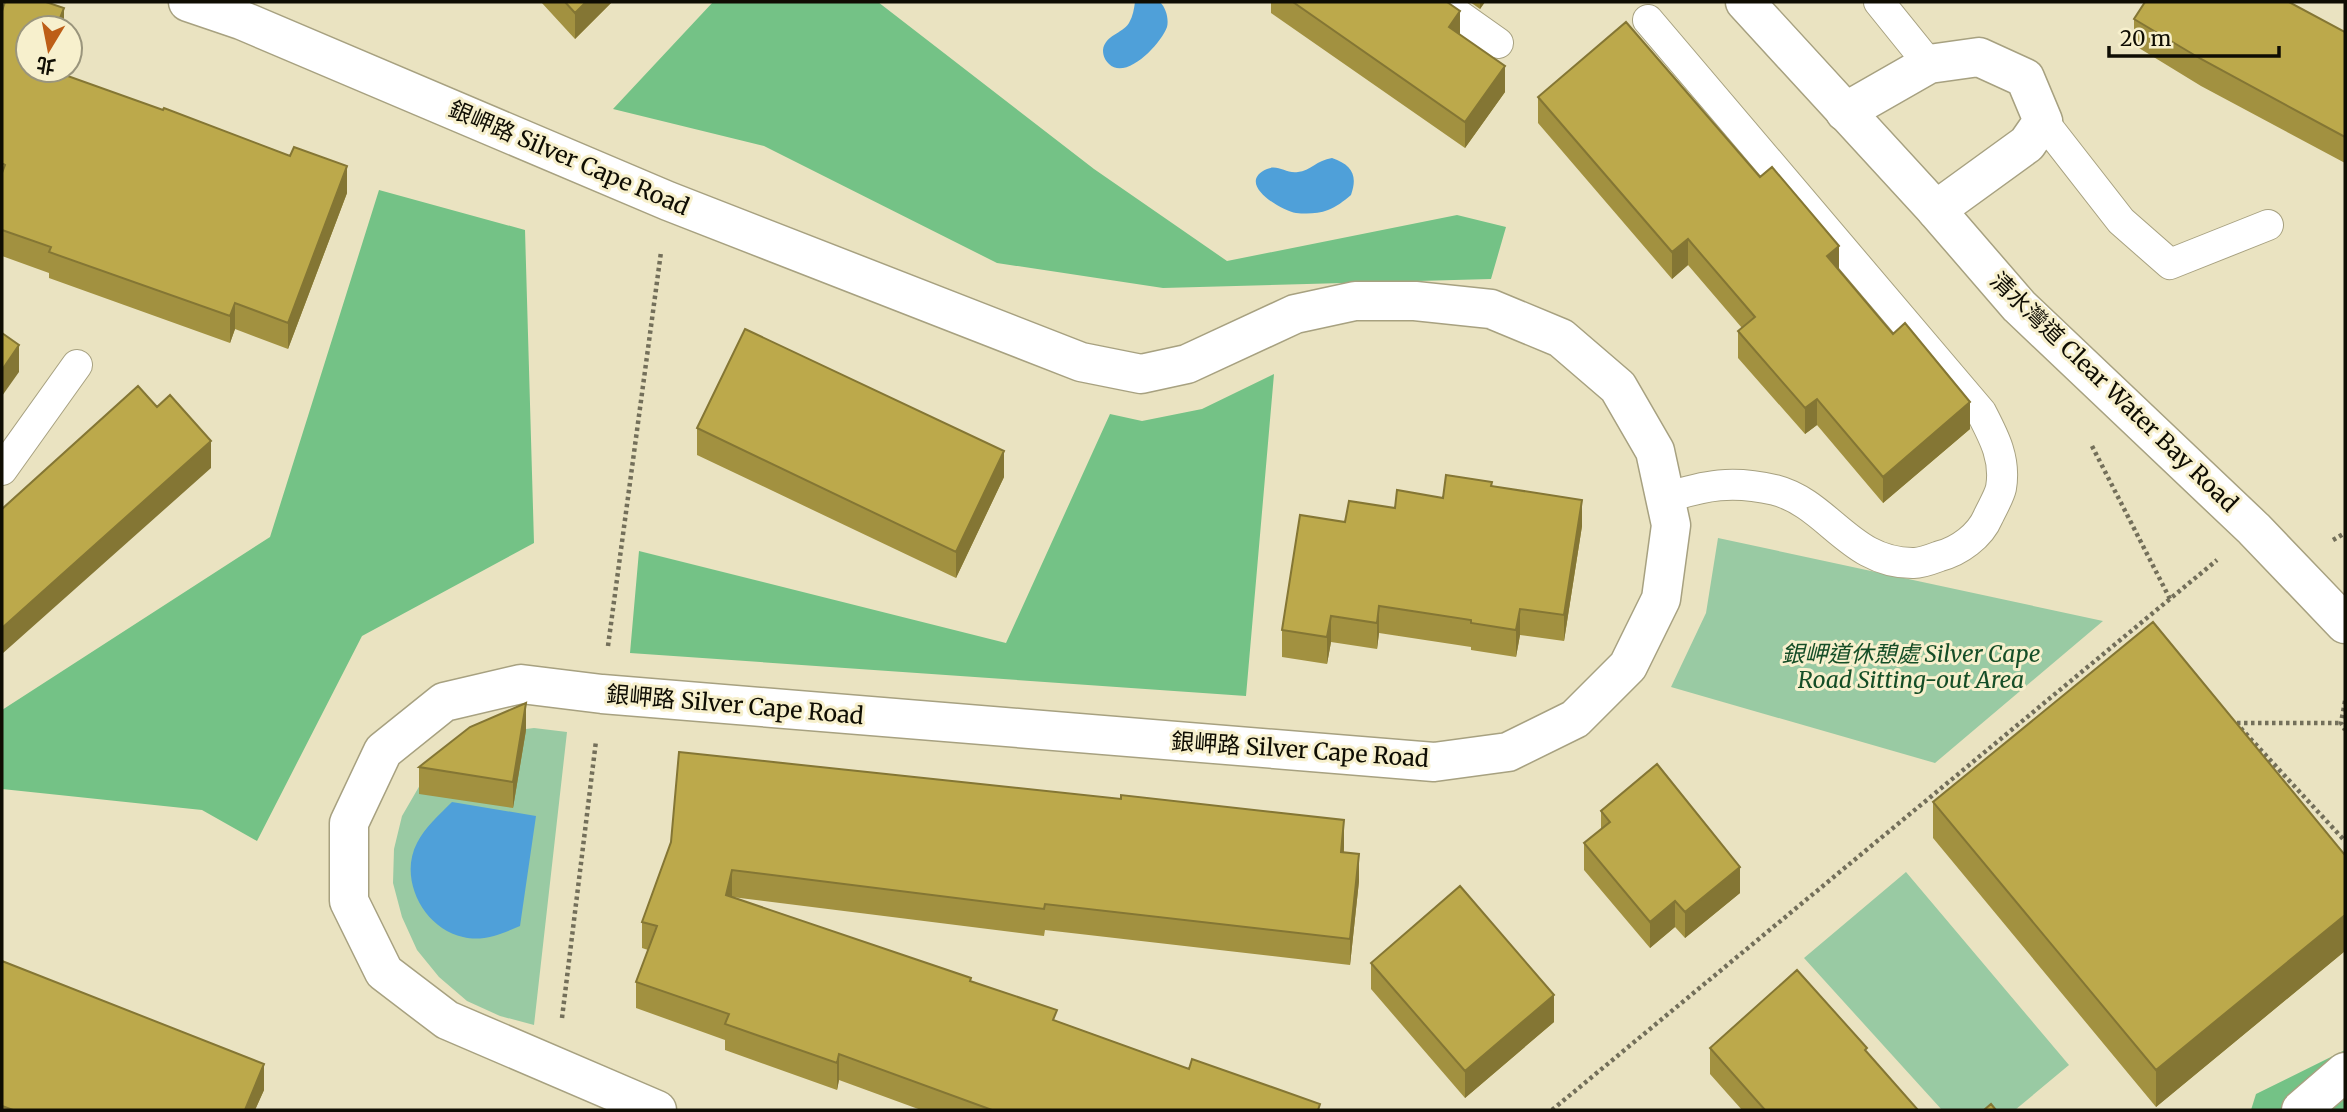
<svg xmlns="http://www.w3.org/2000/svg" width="2347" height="1112" viewBox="0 0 2347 1112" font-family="Merriweather,'Noto Sans TC',serif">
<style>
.green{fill:#99caa3}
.forest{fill:#74c286}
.water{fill:#4fa0d9}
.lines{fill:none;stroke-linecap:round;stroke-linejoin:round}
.lane-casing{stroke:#a7a180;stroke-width:32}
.street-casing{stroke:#a7a180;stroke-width:41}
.secondary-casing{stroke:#a7a180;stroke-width:41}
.path{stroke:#736f5a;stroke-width:4.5;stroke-dasharray:3.5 3.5;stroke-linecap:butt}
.lane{stroke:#fff;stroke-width:30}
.street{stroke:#fff;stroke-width:38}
.secondary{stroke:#fff;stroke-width:38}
.wall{fill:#a29140}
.shaded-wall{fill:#847634}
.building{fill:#bca94b;stroke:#847634;stroke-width:2}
.labels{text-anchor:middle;stroke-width:6;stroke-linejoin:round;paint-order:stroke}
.street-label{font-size:23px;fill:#0f0d03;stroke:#f7f0cd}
.park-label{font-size:23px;font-style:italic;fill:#154e27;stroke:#f7f0cd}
</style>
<rect width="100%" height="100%" fill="#eae3c1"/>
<!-- green -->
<path class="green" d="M1718,538L2103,621L1935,763L1671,687L1706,613Z
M534,728L567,732L534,1025L500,1016L467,1001L439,977L417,950L402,917L393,883L394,849L402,816L420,785L501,732Z
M1906,872L2069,1065L2015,1110H1942L1804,958Z"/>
<!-- forest -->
<path class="forest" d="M713,2H878L1094,169L1227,261L1457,215L1506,227L1491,279L1163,288L997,263L764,146L613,109Z
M379,190L525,230L534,543L362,636L257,841L202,810L2,789V710L270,537Z
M1274,374L1246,696L630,653L639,551L1006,643L1110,414L1142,421L1202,409Z
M2345,1050V1110H2251L2256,1094Z"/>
<!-- water -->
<path class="water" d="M1135,2H1160C1166,8 1169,19 1167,27C1161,44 1126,81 1109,64C1105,60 1103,56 1103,50C1105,35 1122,34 1129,23C1133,16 1134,9 1135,2Z
M1332,158C1352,165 1358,175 1351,195C1344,201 1336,207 1328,210C1318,214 1306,214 1296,213C1280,210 1235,183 1267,169C1278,164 1286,174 1298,172C1310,171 1317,160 1332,158Z
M452,802L536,816L520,926C501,934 483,942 463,937C424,929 398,879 417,843C425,827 439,815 452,802Z"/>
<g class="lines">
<!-- lane casing -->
<g class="lane-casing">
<path id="lane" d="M1440,2L1498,43
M1879,2L1929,64
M1648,20L1981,412C1994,437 2006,459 2001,488C1999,497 1992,508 1988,517C1980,536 1959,551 1940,556C1932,559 1922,563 1914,563C1850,564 1829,504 1775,490C1732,480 1706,485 1665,498
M2043,121L2121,221L2170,264L2268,225
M2,470L77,365"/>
</g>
<!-- street casing -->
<g class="street-casing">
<path id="street" d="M188,2L241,20L668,201L1081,362L1141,374L1187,364L1295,314L1355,301H1415L1491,309L1561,338L1618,387L1655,451L1671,525L1661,599L1628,666L1575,719L1508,752L1434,762L602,694L521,684L444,702L383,751L349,823V901L384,972L447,1020L657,1110
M1845,112L1929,64L1979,57L2025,78L2043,121L2027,144L1936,210
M2301,1110L2345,1072"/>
</g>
<!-- secondary casing -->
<g class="secondary-casing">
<path id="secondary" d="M1745,2L1936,210L2019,306L2254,529L2345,624"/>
</g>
<!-- path -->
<path class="path" d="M2092,446L2170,599
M2333,540L2345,533
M608,646L661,252
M2345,701L2341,723L2345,730
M2236,723L2345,841
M2237,723H2341
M562,1018L596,741
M1552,1110L2217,560"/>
<!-- lane -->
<use href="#lane" class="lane"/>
<!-- street -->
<use href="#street" class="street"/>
<!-- secondary -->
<use href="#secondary" class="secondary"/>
</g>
<!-- wall -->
<path class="wall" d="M541,2H612L575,39Z
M1271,2H1447L1460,34L1505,92L1465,148L1271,13Z
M1470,2H1485L1480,9Z
M2,11L64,28L28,70L347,193L288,349L235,329L230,343L49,278V273L2,256Z
M2134,19L2345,32V163L2201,86L2134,45Z
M1538,97L1839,270L1970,429L1883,503L1817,425L1805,434L1738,358V331L1742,328L1688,265L1672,279L1538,123Z
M697,428L1004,477L956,578L697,455Z
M1492,486L1582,526L1564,641L1520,635L1516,657L1471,650V647L1379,633L1377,649L1331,642L1327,664L1282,657V630L1345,522L1395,508Z
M526,730L513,808L419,794V767Z
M1933,802L2345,855V951L2156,1107L1933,838Z
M1601,811L1740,893L1685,938L1675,927L1650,948L1584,870V843L1601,830Z
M671,842L1344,847V853L1359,881L1350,965L1045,930L1044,936L732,897L971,981L1057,1021L1189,1069L1320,1110H921L839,1080L837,1090L725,1050V1040L636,1008V982L648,950L642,948V922Z
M2,961L264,1090L255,1110H2Z
M1371,963L1554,1022L1465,1098L1371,989Z
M1710,1048L1867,1053L1918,1110H1742L1710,1074Z"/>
<!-- shaded-wall -->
<path class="shaded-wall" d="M586,2H612L575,39V13Z
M1480,2H1485L1480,9Z
M64,8V28H56Z
M1460,11V38L1449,27Z
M1505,66V92L1465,148V122Z
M347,166V193L288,349V323Z
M1688,239V265L1672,279V252Z
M1839,246V272L1827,256Z
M235,303V329L230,343V316Z
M19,345V372L2,396V370Z
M1817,399V425L1805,434V408Z
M1970,402V429L1883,503V477Z
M211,441V468L2,654V628Z
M1004,451V477L956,578V552Z
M1582,500V526L1564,641V615Z
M1379,606V633L1377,649V623Z
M1520,609V635L1516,657V630Z
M1331,616V642L1327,664V637Z
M526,703V730L513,808V782Z
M1344,820V847L1341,879V852Z
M1359,854V881L1350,965V939Z
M1740,867V893L1685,938V912Z
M732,870V897L726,895Z
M1675,901V927L1650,948V922Z
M2345,915V951L2156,1107V1070Z
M1554,995V1022L1465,1098V1071Z
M839,1054V1080L837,1090V1063Z
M264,1064V1090L255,1110H245Z"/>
<!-- building -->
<path class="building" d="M5,2H46L64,8L56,28H28V70H51L163,110L164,108L290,156L294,147L347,166L288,323L235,303L230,316L49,252L51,247L2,230V173L5,165L2,163V11Z
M565,2H586L575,13Z
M1293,2H1447L1460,11L1449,27L1505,66L1465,122Z
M2145,2H2289L2345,32V137L2201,59L2134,19Z
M1626,22L1760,177L1772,167L1839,246L1827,256L1893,334L1905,323L1970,402L1883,477L1817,399L1805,408L1738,331L1755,317L1688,239L1672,252L1538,97Z
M745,329L1004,451L956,552L697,428Z
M2,333L19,345L2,370Z
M138,386L157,407L170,395L211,441L2,628V509Z
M1446,475L1492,482L1491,486L1582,500L1564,615L1520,609L1516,630L1471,623V620L1379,606L1377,623L1331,616L1327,637L1282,630L1300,515L1345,522L1349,501L1395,508L1397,490L1443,498Z
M2153,622L2345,855V915L2156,1070L1933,802Z
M526,703L513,782L419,767L470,727Z
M679,752L1121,799V795L1344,820L1341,852L1359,854L1350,939L1045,904L1044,909L732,870L726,895L971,978L970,981L1057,1010L1053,1020L1189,1069L1192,1059L1320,1104L1318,1110H992L839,1054L837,1063L725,1024L729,1014L636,982L657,926L642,922L671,842Z
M1657,764L1740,867L1685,912L1675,901L1650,922L1584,843L1610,822L1601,811Z
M1460,886L1554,995L1465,1071L1371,963Z
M2,961L264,1064L245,1110H13L2,1106Z
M1797,970L1867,1048L1865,1050L1918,1110H1765L1710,1048Z
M1991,1104L1996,1110H1984Z"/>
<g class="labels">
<!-- street labels -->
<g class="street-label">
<text transform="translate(569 158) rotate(23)" y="8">銀岬路 Silver Cape Road</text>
<text transform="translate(2114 392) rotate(44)" y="8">清水灣道 Clear Water Bay Road</text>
<text transform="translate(735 705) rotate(5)" y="8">銀岬路 Silver Cape Road</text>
<text transform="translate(1300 750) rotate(4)" y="8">銀岬路 Silver Cape Road</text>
</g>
<!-- park labels -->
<g class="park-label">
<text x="1911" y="662">銀岬道休憩處 Silver Cape<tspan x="1911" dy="26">Road Sitting-out Area</tspan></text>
</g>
</g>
<!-- border -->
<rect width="2347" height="1112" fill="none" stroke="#0f0d03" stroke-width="7"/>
<!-- north arrow -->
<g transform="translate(49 49) rotate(190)"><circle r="33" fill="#f7f0cd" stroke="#9a957c" stroke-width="2"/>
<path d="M0-5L12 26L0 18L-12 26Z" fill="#bd5e17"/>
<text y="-10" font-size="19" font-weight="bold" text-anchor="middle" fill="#0f0d03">北</text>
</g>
<!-- scale -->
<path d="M2109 46v10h170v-10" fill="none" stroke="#0f0d03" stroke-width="3.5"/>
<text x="2120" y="46" font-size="21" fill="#0f0d03" stroke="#f7f0cd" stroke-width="5" paint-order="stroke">20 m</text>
</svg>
